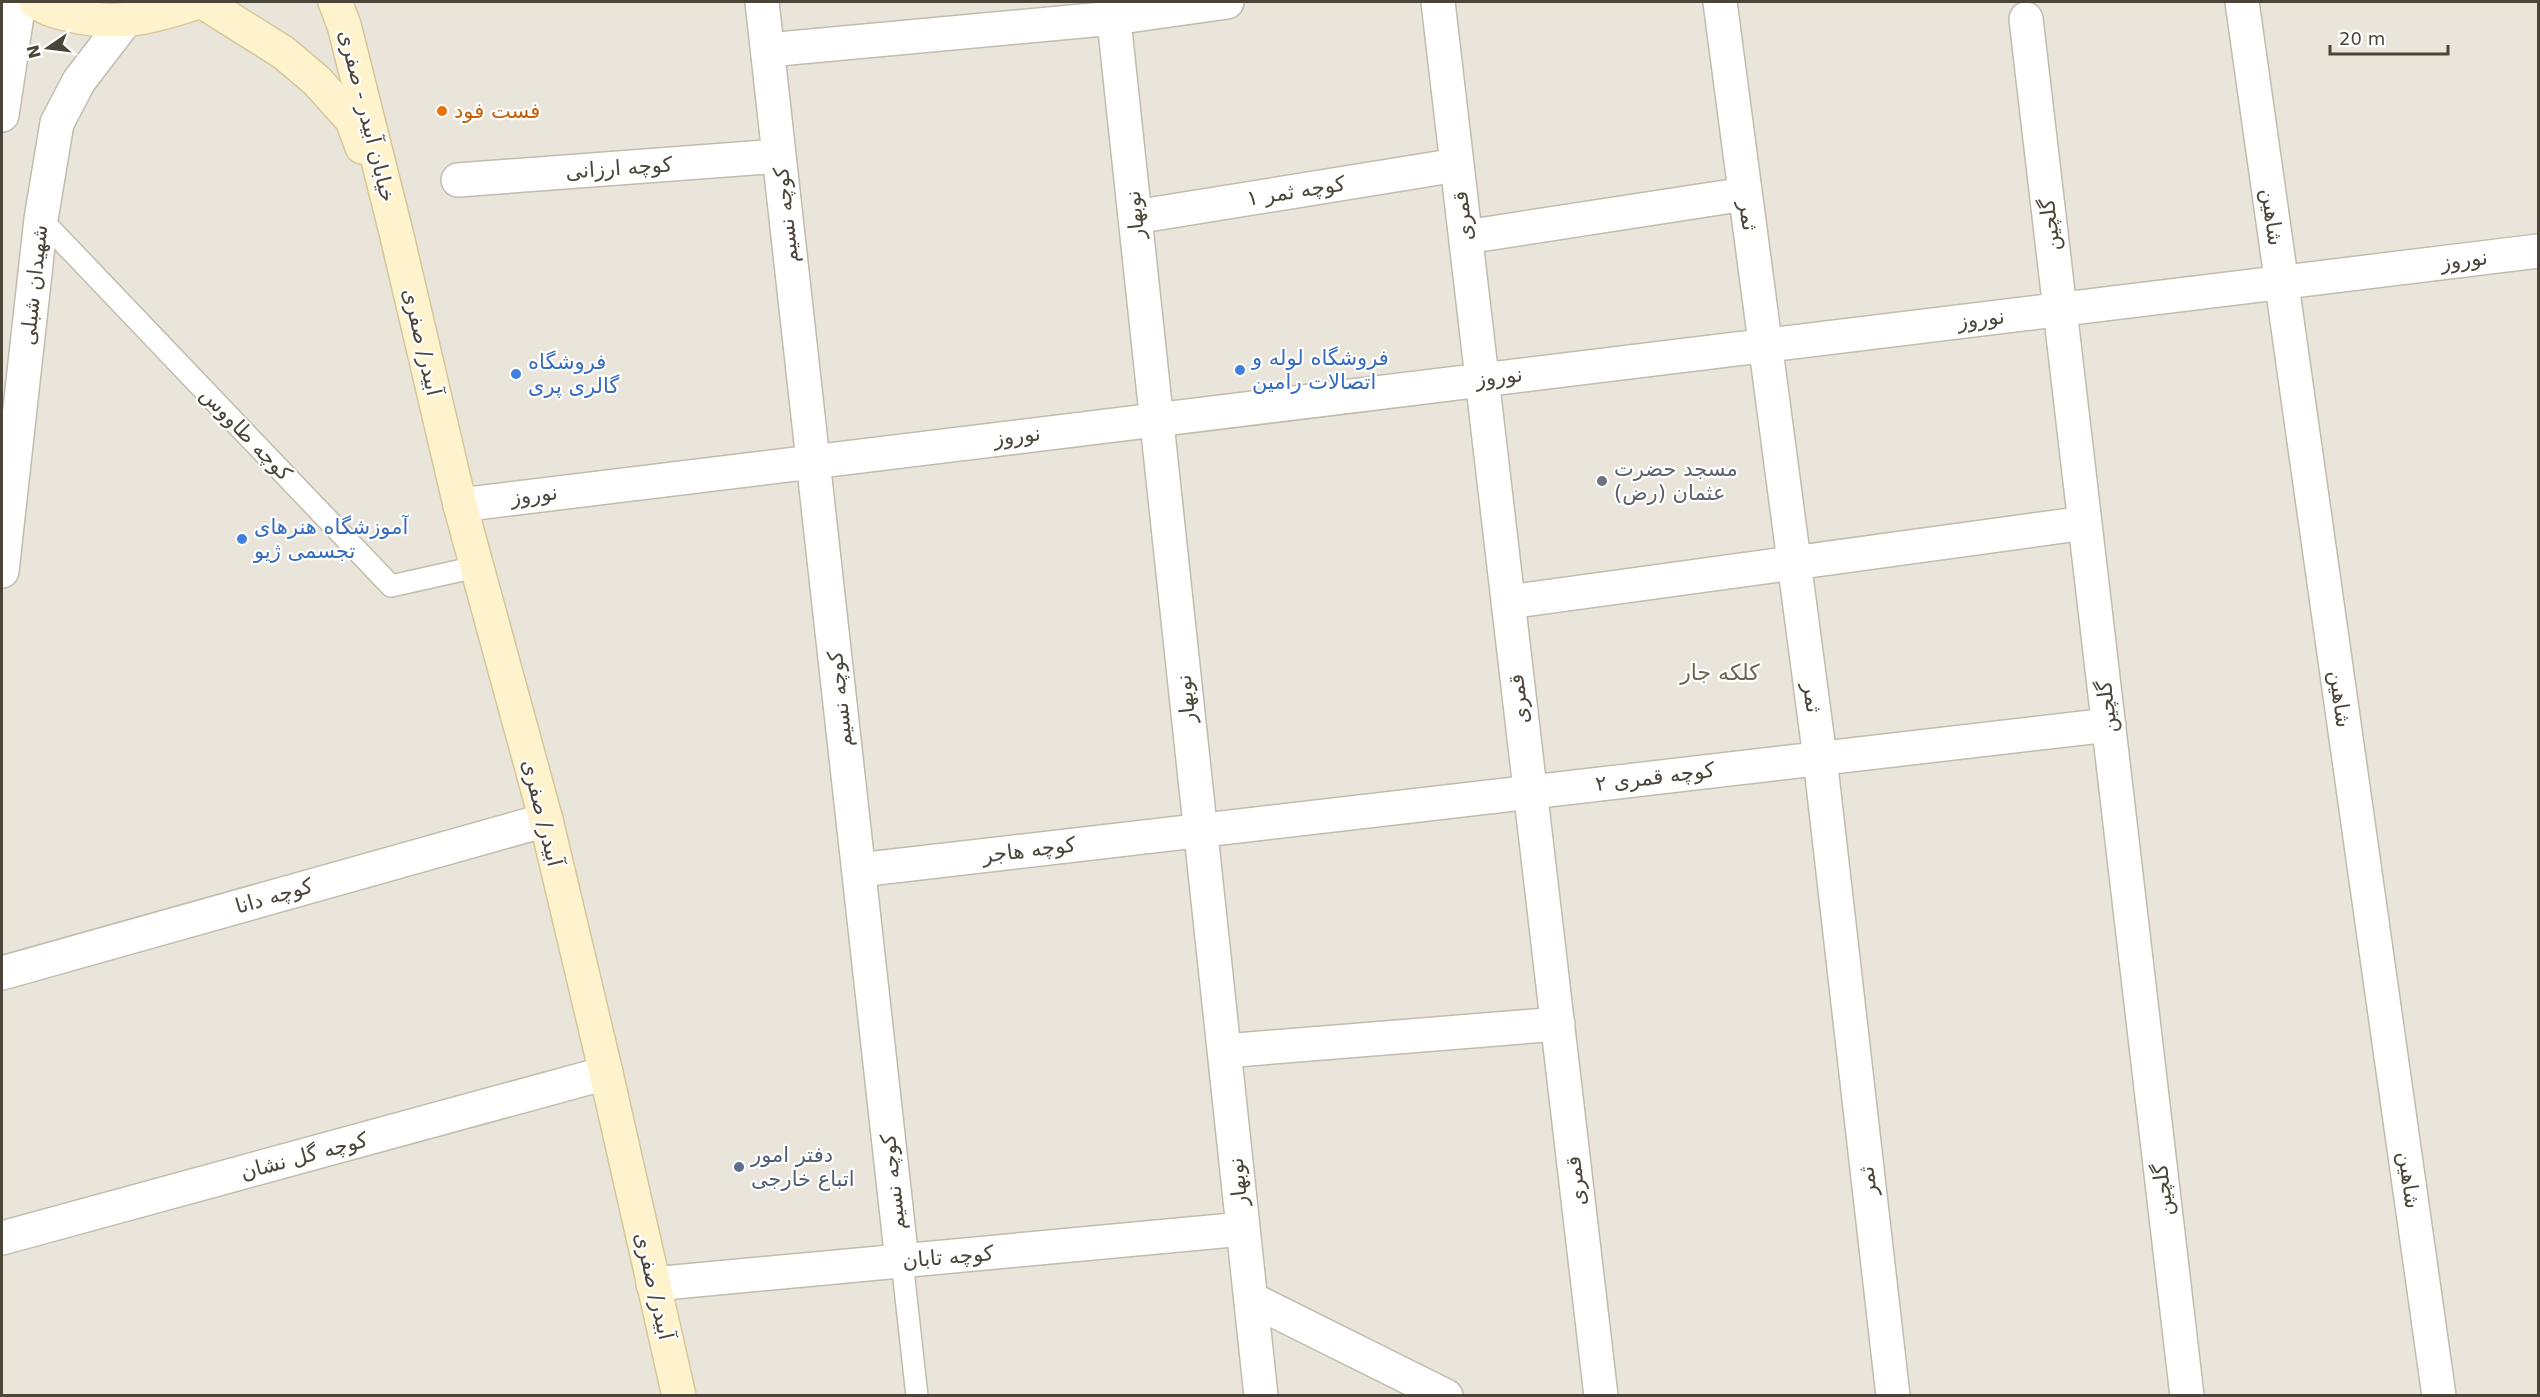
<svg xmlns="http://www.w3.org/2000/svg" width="2540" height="1397" viewBox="0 0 2540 1397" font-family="'DejaVu Sans',Cairo,sans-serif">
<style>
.residential{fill:#eae5da}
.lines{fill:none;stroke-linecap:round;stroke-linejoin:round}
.service-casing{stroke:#c2bbae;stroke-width:24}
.minor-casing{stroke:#c2bbae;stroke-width:36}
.tertiary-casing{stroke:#c2bbae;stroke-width:36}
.secondary-casing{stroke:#d6c79b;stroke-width:36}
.service{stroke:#fff;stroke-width:21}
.minor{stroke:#fff;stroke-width:33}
.tertiary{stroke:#fff;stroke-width:33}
.secondary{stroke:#fff3cd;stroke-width:33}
.food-dot{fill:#e8710a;stroke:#fff;stroke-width:2}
.shop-dot{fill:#3f7fe0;stroke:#fff;stroke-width:2}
.worship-dot{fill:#6b7280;stroke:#fff;stroke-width:2}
.service-dot{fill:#5c6f8a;stroke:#fff;stroke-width:2}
.labels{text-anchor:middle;stroke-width:4.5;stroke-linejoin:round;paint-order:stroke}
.food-label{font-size:21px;fill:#c56008;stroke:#fff;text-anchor:start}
.street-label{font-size:21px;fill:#4b4439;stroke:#fff}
.shop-label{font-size:21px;fill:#366cbe;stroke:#fff;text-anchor:start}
.worship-label{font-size:21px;fill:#5b616d;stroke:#fff;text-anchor:start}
.service-label{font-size:21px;fill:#4e5e75;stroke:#fff;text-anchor:start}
.neighbourhood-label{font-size:22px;fill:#6e6250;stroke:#fff}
</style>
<rect width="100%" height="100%" fill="#f6f3ec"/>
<!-- residential -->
<path class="residential" d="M2,2H2538V1395L2,1396Z"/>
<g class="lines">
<!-- service casing -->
<g class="service-casing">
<path id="service" d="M41,219L391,586L476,567
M902,1261L917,1396"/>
</g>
<!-- minor casing -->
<g class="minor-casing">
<path id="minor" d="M762,2L902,1261
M1112,2L1261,1396
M1438,2L1601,1396
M1720,2L1820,758L1893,1396
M2242,2L2439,1396
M2026,19L2187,1396
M768,50L1114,18L1227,2
M458,180L779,156
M1135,217L1457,165
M1466,237L1745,194
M460,505L2538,251
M1508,602L2085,523
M859,870L2109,725
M2,973L546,820
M1224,1051L1558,1024
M2,1238L606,1073
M653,1284L1243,1229
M1251,1299L1446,1396"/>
</g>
<!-- tertiary casing -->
<g class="tertiary-casing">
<path id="tertiary" d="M2,115L19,2
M2,571L41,219L57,123L79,81L125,21"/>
</g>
<!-- secondary casing -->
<g class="secondary-casing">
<path id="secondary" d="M36,2C46,9 55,11 66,14C116,27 150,18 198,2
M203,2L284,53L317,81L352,120L362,147
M335,2L344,25L396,232L460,505L546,820L606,1073L679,1396"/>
</g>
<!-- service -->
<use href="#service" class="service"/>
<!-- minor -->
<use href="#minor" class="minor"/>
<!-- tertiary -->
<use href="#tertiary" class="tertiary"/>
<!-- secondary -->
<use href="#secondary" class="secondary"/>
</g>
<!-- markers -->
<circle class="food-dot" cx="442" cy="111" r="6"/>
<g class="shop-dot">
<circle cx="1240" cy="370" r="6"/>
<circle cx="516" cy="374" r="6"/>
<circle cx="242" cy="539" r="6"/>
</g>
<circle class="worship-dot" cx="1602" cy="481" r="6"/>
<circle class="service-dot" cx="739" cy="1167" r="6"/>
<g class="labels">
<!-- food labels -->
<g class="food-label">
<text x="454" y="118">فست فود</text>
</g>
<!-- street labels -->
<g class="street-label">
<text transform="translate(367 116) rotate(76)" y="7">خیابان آبیدر - صفری</text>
<text transform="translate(619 168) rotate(-4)" y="7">کوچه ارزانی</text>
<text transform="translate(1296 191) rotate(-9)" y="7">کوچه ثمر ۱</text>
<text transform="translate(786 215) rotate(-96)" y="7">کوچه نسیم</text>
<text transform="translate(1135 215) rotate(-96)" y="7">نوبهار</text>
<text transform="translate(1463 216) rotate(-97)" y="7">قمری</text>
<text transform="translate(1748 216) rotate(82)" y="7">ثمر</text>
<text transform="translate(2272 217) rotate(82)" y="7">شاهین</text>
<text transform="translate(2050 225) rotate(-97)" y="7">گلچین</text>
<text transform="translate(2464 260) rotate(-7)" y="7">نوروز</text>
<text transform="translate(34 285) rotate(-84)" y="7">شهیدان شبلی</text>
<text transform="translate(1981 319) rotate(-7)" y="7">نوروز</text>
<text transform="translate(422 342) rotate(77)" y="7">آبیدر/ صفری</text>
<text transform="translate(1499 377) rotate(-7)" y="7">نوروز</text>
<text transform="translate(246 434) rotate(46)" y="7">کوچه طاووس</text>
<text transform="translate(1017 436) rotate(-7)" y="7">نوروز</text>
<text transform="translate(534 495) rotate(-7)" y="7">نوروز</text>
<text transform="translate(1812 698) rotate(82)" y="7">ثمر</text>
<text transform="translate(840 699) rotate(-96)" y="7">کوچه نسیم</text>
<text transform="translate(1186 699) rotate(-96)" y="7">نوبهار</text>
<text transform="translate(1519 699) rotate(-97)" y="7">قمری</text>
<text transform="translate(2340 699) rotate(82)" y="7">شاهین</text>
<text transform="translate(2107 707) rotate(-97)" y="7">گلچین</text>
<text transform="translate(1655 777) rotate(-7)" y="7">کوچه قمری ۲</text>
<text transform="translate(542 813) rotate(76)" y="7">آبیدر/ صفری</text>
<text transform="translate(1029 850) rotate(-7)" y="7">کوچه هاجر</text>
<text transform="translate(274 896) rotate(-16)" y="7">کوچه دانا</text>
<text transform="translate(304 1156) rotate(-15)" y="7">کوچه گل نشان</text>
<text transform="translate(2409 1180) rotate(82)" y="7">شاهین</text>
<text transform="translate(1576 1181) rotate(-97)" y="7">قمری</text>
<text transform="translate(1868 1181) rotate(-97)" y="7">ثمر</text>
<text transform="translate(893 1182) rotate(-96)" y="7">کوچه نسیم</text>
<text transform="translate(1238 1182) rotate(-96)" y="7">نوبهار</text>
<text transform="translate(2163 1190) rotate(-97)" y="7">گلچین</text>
<text transform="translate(948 1257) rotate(-5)" y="7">کوچه تابان</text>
<text transform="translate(654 1286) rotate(77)" y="7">آبیدر/ صفری</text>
</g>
<!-- shop labels -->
<g class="shop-label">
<text x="1252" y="365">فروشگاه لوله و<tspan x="1252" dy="24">اتصالات رامین</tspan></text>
<text x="528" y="369">فروشگاه<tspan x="528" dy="24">گالری پری</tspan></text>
<text x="254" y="534">آموزشگاە هنرهای<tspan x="254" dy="24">تجسمی ژیو</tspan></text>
</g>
<!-- worship labels -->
<g class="worship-label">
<text x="1614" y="476">مسجد حضرت<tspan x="1614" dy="24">عثمان (رض)</tspan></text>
</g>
<!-- service labels -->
<g class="service-label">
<text x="751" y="1162">دفتر امور<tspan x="751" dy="24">اتباع خارجی</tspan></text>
</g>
<!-- neighbourhood labels -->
<g class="neighbourhood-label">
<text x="1720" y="680">کلکه جار</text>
</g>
</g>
<!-- border -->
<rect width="2540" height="1397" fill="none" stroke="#4b4439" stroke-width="6"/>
<!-- north arrow -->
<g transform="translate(48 48) rotate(256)" stroke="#ffffff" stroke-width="4.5" paint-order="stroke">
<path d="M0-4.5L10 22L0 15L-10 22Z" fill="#4b4439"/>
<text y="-9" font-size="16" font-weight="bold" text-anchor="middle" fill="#4b4439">N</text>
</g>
<!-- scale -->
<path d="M2330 45v9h118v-9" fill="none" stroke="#4b4439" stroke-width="3"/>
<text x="2339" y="45" font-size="18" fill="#4b4439" stroke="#ffffff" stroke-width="4.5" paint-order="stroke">20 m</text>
</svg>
